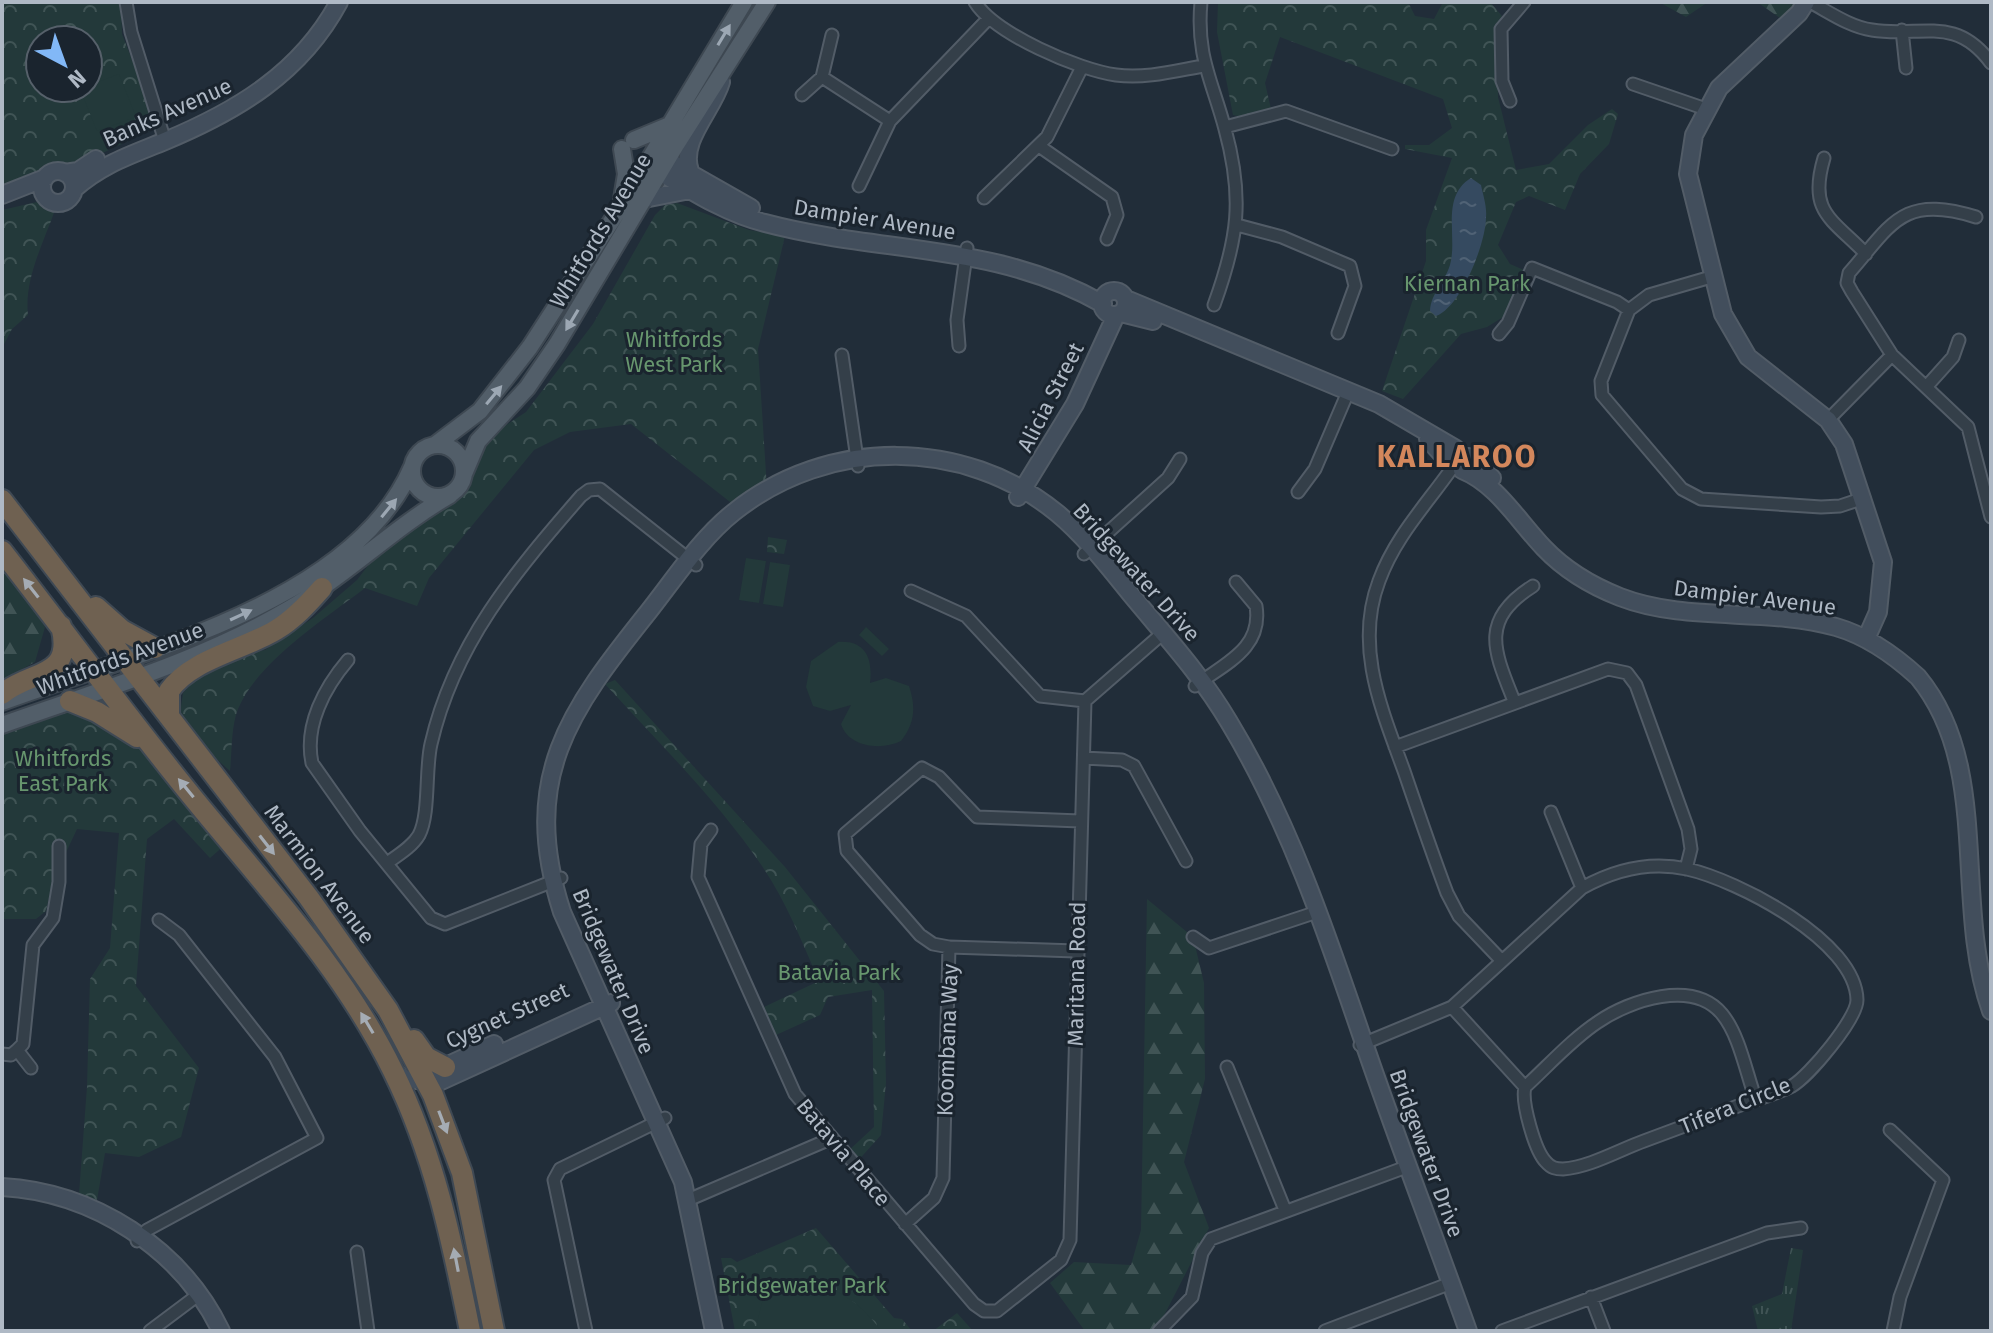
<svg xmlns="http://www.w3.org/2000/svg" width="1993" height="1333" viewBox="0 0 1993 1333" font-family="'Fira Sans',sans-serif">
<style>
.grass{fill:url(#grass-tufts)}
.forest{fill:url(#forest-firs)}
.park{fill:url(#park-crowns);fill-rule:evenodd}
.garden{fill:#23393a}
.water{fill:url(#water-ripples)}
.lines{fill:none;stroke-linecap:round;stroke-linejoin:round}
.street-casing{stroke:#525c67;stroke-width:15}
.secondary-casing{stroke:#525c67;stroke-width:20}
.primary-casing{stroke:#3e4852;stroke-width:20}
.highway-casing{stroke:#3f4954;stroke-width:24}
.street{stroke:#343f49;stroke-width:11}
.secondary{stroke:#424e5c;stroke-width:16}
.primary{stroke:#525e69;stroke-width:16}
.highway{stroke:#6f6151;stroke-width:20}
.oneway{fill:#9ca7b3}
.oneway2{fill:#a5acb4}
.labels{text-anchor:middle;stroke-width:6;stroke-linejoin:round;paint-order:stroke}
.street-label{font-size:22px;fill:#afb9c5;stroke:#1a242e}
.park-label{font-size:22px;fill:#67966e;stroke:#1a242e}
.district-label{font-size:30px;font-weight:bold;letter-spacing:2px;fill:#d3875c;stroke:#1a242e}
</style>
<defs>
<pattern id="grass-tufts" width="24" height="20" patternUnits="userSpaceOnUse" patternTransform="scale(2)"><rect width="24" height="20" fill="#23393a"/><path d="M3 7l-1-3M5 7V3M7 7l1-3M15 17l-1-3M17 17v-4M19 17l1-3" fill="none" stroke="#405455"/></pattern>
<pattern id="forest-firs" width="22" height="20" patternUnits="userSpaceOnUse" patternTransform="scale(2)"><rect width="22" height="20" fill="#23393a"/><path d="M5 1l3.5 6h-7zM16 11l3.5 6h-7z" fill="#405455"/></pattern>
<pattern id="park-crowns" width="20" height="18" patternUnits="userSpaceOnUse" patternTransform="scale(2)"><rect width="20" height="18" fill="#23393a"/><path d="M2 6a3 3 0 1 1 6 0M12 15a3 3 0 1 1 6 0" fill="none" stroke="#405455"/></pattern>
<pattern id="water-ripples" width="26" height="14" patternUnits="userSpaceOnUse" patternTransform="scale(2)"><rect width="26" height="14" fill="#354a60"/><path d="M2 4q2-2 4 0t4 0M15 11q2-2 4 0t4 0" fill="none" stroke="#506275"/></pattern>
</defs>
<rect width="100%" height="100%" fill="#212d39"/>
<!-- grass -->
<path class="grass" d="M1791,1248L1803,1250L1791,1331H1758L1752,1306L1782,1294Z"/>
<!-- forest -->
<path class="forest" d="M1659,2H1708L1686,17Z
M1757,2H1800L1783,20Z
M2,559L45,627L35,662L2,680Z
M1147,899L1193,937L1204,983L1205,1079L1184,1162L1209,1228L1156,1331H1085L1050,1283L1074,1262L1131,1265L1141,1230Z"/>
<!-- park -->
<path class="park" d="M2,2H121L122,34L158,127L77,165L53,170L2,192ZM40,40H88V88H40Z
M1218,2H1408L1415,16L1434,19L1443,2H1490L1502,16L1497,24L1498,97L1516,170L1549,164L1588,125L1612,109L1618,114L1609,144L1580,174L1565,210L1529,196L1516,202L1498,245L1510,264L1526,271L1508,314L1487,327L1461,334L1403,399L1382,391L1426,261V230L1452,158L1405,149V145H1429L1452,128L1443,99L1280,37L1265,83L1271,109L1243,117L1233,115L1217,32Z
M37,202L55,210C43,244 24,279 28,315L12,329L2,348V210Z
M677,203L749,230L785,236L758,349L767,489L739,509L631,424L570,432L534,450L429,578L417,606L365,588C326,618 257,662 238,709C231,726 232,752 230,771L212,755L180,713L183,693L195,680L248,653L265,650L313,618L357,580L392,534L422,513L458,496L489,436L526,412L593,324L655,215L665,205Z
M768,537L787,540L784,554L767,552Z
M615,680L785,867L884,991L886,1083L881,1135L855,1164L846,1153L874,1127L872,990L828,997L820,1015L776,1035L764,1007L819,981C802,942 786,901 762,866C717,800 659,743 605,684Z
M60,709C135,719 181,789 226,844L210,858L174,819L147,839L136,986L199,1068L181,1137L139,1157L105,1153L97,1200L79,1194L87,1087L90,979L110,948L119,833L77,829L53,880L46,911L36,919H2V729Z
M816,1228L894,1318L902,1319L912,1331H735L721,1258H731L737,1262Z
M957,1313L973,1331H933Z"/>
<!-- garden -->
<path class="garden" d="M119,74L136,117L97,131L80,89Z
M746,558L766,561L759,603L739,600Z
M770,562L790,565L783,607L763,604Z
M866,627L889,649L882,656L859,635Z
M838,642C866,640 873,659 870,683L886,678L909,686C916,707 915,723 901,741C881,751 848,747 841,724L851,705L830,711L813,706L806,687L811,661Z
M813,1280C843,1293 862,1304 881,1331H755L763,1299L778,1283Z"/>
<!-- water -->
<path class="water" d="M1471,178L1481,185C1483,195 1487,206 1486,217C1486,243 1461,307 1436,316L1430,311C1431,293 1445,282 1450,265C1458,237 1440,197 1471,178Z"/>
<g class="lines">
<!-- street casing -->
<g class="street-casing">
<path id="street" d="M126,2L131,32L165,141
M975,2C995,34 1079,70 1116,75C1145,79 1175,71 1203,66
M1201,2C1196,56 1212,80 1225,129C1244,198 1238,239 1214,305
M1810,2C1829,12 1850,27 1872,30C1920,38 1955,14 1991,63
M1902,30L1906,68
M822,77L890,121
M1633,84L1706,109
M802,95L822,77L832,35
M1510,101L1502,81L1501,29L1524,2
M1225,127L1286,111L1392,149
M1039,146L1112,197L1117,215L1107,239
M1824,158C1808,212 1831,218 1866,254
M859,186L890,121L988,19
M984,198L1047,137L1082,67
M1237,225L1282,237L1350,266L1355,286L1338,333
M1711,277L1649,295L1629,310L1601,381L1602,395L1682,489L1701,499L1821,507L1840,506L1864,498
M1499,334L1508,323L1532,268L1617,302L1629,310
M959,346L957,320L967,248
M842,355L858,466
M1892,355L1968,427L1991,517
M1927,386L1953,357L1959,340
M1828,420L1892,355L1852,292L1847,283L1849,273C1892,224 1902,194 1976,217
M1452,468C1426,505 1395,537 1379,581C1354,647 1382,710 1404,771C1418,812 1432,853 1447,893L1459,916L1501,960
M1298,492L1315,469L1348,392
M1084,554L1168,478L1180,459
M911,591L966,616L1040,696L1085,701
M348,660C325,687 304,725 312,763L360,831L431,918L445,924L561,878
M1195,686C1224,664 1263,649 1256,606L1236,582
M1514,701C1494,651 1479,620 1533,586
M1395,747L1608,669L1627,673L1636,685L1688,829L1691,849L1686,869
M1084,758L1122,760L1134,766L1186,861
M1551,812L1582,888
M711,830L701,844L698,877L795,1094L974,1304L984,1311H997L1061,1260L1070,1240L1085,701L1163,633
M387,863C398,855 412,847 419,835C430,814 425,769 431,744C454,644 514,573 581,496L589,490L600,489L696,565
M1193,937L1209,948L1317,912
M949,947L1076,951
M1360,1045L1452,1007L1582,888C1614,870 1650,861 1687,869C1737,880 1856,941 1857,1000C1857,1019 1809,1076 1792,1086C1778,1093 1761,1098 1746,1103C1712,1116 1678,1128 1644,1141C1619,1150 1590,1167 1563,1169C1556,1169 1551,1168 1546,1162C1535,1151 1521,1102 1525,1087L1452,1007
M2,1054L11,1055L17,1050
M1227,1067L1285,1210
M31,1068L17,1050L23,1044L33,945L53,918L59,882V846
M1525,1087C1548,1066 1572,1039 1598,1022C1630,1000 1693,979 1722,1014C1740,1036 1746,1073 1756,1100
M1890,1130L1943,1180L1900,1297L1893,1331
M688,1200L830,1139
M905,1224L934,1198L943,1178L949,947L933,944L920,935L847,851L845,834L922,768L939,777L977,817L1080,821
M137,1241L147,1230L317,1138L275,1057L179,935L159,920
M357,1252L368,1331
M1591,1297L1604,1331
M150,1331L198,1295
M586,1331L554,1180L560,1169L665,1118
M1159,1331L1192,1297L1202,1253L1211,1239L1409,1166
M1325,1331L1451,1283
M1502,1331L1767,1233L1801,1228"/>
</g>
<!-- secondary casing -->
<g class="secondary-casing">
<path id="secondary" d="M1806,2L1799,13L1719,88L1694,135L1688,174L1723,314L1748,357L1828,420L1844,444L1883,562L1878,612L1866,639
M656,154L751,208
M650,166C687,188 724,213 765,223C882,254 994,242 1103,304
M690,171C679,141 713,110 721,82
M42 187a16 16 0 1 1 32 0a16 16 0 1 1-32 0Z
M65,173L78,171L96,159
M74,189C102,164 131,155 165,141C237,111 301,73 339,2
M2,195L45,178
M644,199L690,190
M1102 303a12 12 0 1 1 24 0a12 12 0 1 1-24 0Z
M1126,299L1379,404L1456,449
M1121,313L1153,321
M1428,439L1448,461
M1469,457L1492,478
M1462,470C1497,484 1518,521 1544,548C1565,570 1592,586 1620,597C1687,623 1766,607 1836,627C1867,636 1894,655 1918,677C1993,768 1952,901 1991,1011
M1018,497L1075,404L1116,315
M393,1071L405,1079L439,1082L611,1003
M435,1071L494,1044
M2,1187C93,1192 181,1248 221,1331
M714,1331L683,1182L562,912C519,778 569,711 649,611C675,578 701,538 734,512C828,437 964,437 1057,513C1086,537 1110,569 1133,597C1167,638 1202,676 1229,722C1289,821 1327,934 1364,1043C1397,1140 1434,1235 1468,1331"/>
</g>
<!-- primary casing -->
<g class="primary-casing">
<path id="primary" d="M634,140L670,125
M622,149L626,174L622,199
M412 471a26 26 0 1 1 52 0a26 26 0 1 1-52 0Z
M435,445L480,411L530,347L620,208L744,2
M464,474L478,441L527,388L557,344L676,145L767,2
M2,702C131,654 353,605 412,467
M2,725C100,690 201,661 291,608C348,574 393,528 450,495"/>
</g>
<!-- highway casing -->
<g class="highway-casing">
<path id="highway" d="M2,500L309,898L388,1010L433,1095L462,1173L494,1331
M2,551C66,633 128,718 194,799C265,886 344,970 393,1071C434,1154 452,1241 470,1331
M96,607L122,630L155,648
M2,694C30,670 75,679 61,626
M70,701L97,712L137,737
M169,716V691C191,659 243,650 276,630C294,619 308,604 322,588
M414,1040L426,1057L445,1067"/>
</g>
<!-- street -->
<use href="#street" class="street"/>
<!-- secondary -->
<use href="#secondary" class="secondary"/>
<!-- primary -->
<use href="#primary" class="primary"/>
<!-- highway -->
<use href="#highway" class="highway"/>
</g>
<!-- one-way arrows -->
<defs><path id="oneway-solid" d="M-6-.8H1V-3.2L6.5 0L1 3.2V.8H-6Z" transform="scale(2)"/></defs>
<g class="oneway">
<use href="#oneway-solid" transform="translate(724 35) rotate(-59)"/>
<use href="#oneway-solid" transform="translate(572 320) rotate(121)"/>
<use href="#oneway-solid" transform="translate(494 395) rotate(-50)"/>
<use href="#oneway-solid" transform="translate(389 508) rotate(-51)"/>
<use href="#oneway-solid" transform="translate(241 615) rotate(-25)"/>
</g>
<g class="oneway2">
<use href="#oneway-solid" transform="translate(31 588) rotate(-128)"/>
<use href="#oneway-solid" transform="translate(186 788) rotate(-129)"/>
<use href="#oneway-solid" transform="translate(267 845) rotate(52)"/>
<use href="#oneway-solid" transform="translate(367 1023) rotate(-121)"/>
<use href="#oneway-solid" transform="translate(443 1122) rotate(69)"/>
<use href="#oneway-solid" transform="translate(456 1260) rotate(-101)"/>
</g>
<g class="labels">
<!-- street labels -->
<g class="street-label">
<text transform="translate(167 112) rotate(-24)" y="8">Banks Avenue</text>
<text transform="translate(875 219) rotate(9)" y="8">Dampier Avenue</text>
<text transform="translate(600 230) rotate(-59)" y="8">Whitfords Avenue</text>
<text transform="translate(1050 397) rotate(-63)" y="8">Alicia Street</text>
<text transform="translate(1137 572) rotate(48)" y="8">Bridgewater Drive</text>
<text transform="translate(1755 597) rotate(7)" y="8">Dampier Avenue</text>
<text transform="translate(120 658) rotate(-20)" y="8">Whitfords Avenue</text>
<text transform="translate(320 874) rotate(53)" y="8">Marmion Avenue</text>
<text transform="translate(614 971) rotate(67)" y="8">Bridgewater Drive</text>
<text transform="translate(1076 974) rotate(-89)" y="8">Maritana Road</text>
<text transform="translate(507 1015) rotate(-24)" y="8">Cygnet Street</text>
<text transform="translate(947 1040) rotate(-88)" y="8">Koombana Way</text>
<text transform="translate(1735 1105) rotate(-22)" y="8">Tifera Circle</text>
<text transform="translate(844 1152) rotate(50)" y="8">Batavia Place</text>
<text transform="translate(1427 1153) rotate(70)" y="8">Bridgewater Drive</text>
</g>
<!-- park labels -->
<g class="park-label">
<text x="1467" y="291">Kiernan Park</text>
<text x="674" y="347">Whitfords<tspan x="674" dy="25">West Park</tspan></text>
<text x="63" y="766">Whitfords<tspan x="63" dy="25">East Park</tspan></text>
<text x="839" y="980">Batavia Park</text>
<text x="802" y="1293">Bridgewater Park</text>
</g>
<!-- district labels -->
<g class="district-label">
<text x="1457" y="467">KALLAROO</text>
</g>
</g>
<!-- border -->
<rect width="1993" height="1333" fill="none" stroke="#afb9c5" stroke-width="8"/>
<!-- north arrow -->
<g transform="translate(64 64) rotate(139)"><circle r="38" fill="#1a242e" stroke="#56606a" stroke-width="2"/>
<path d="M0-6L14 30L0 20L-14 30Z" fill="#82b8f7"/>
<text y="-12" font-size="22" font-weight="bold" text-anchor="middle" fill="#afb9c5">N</text>
</g>
</svg>
